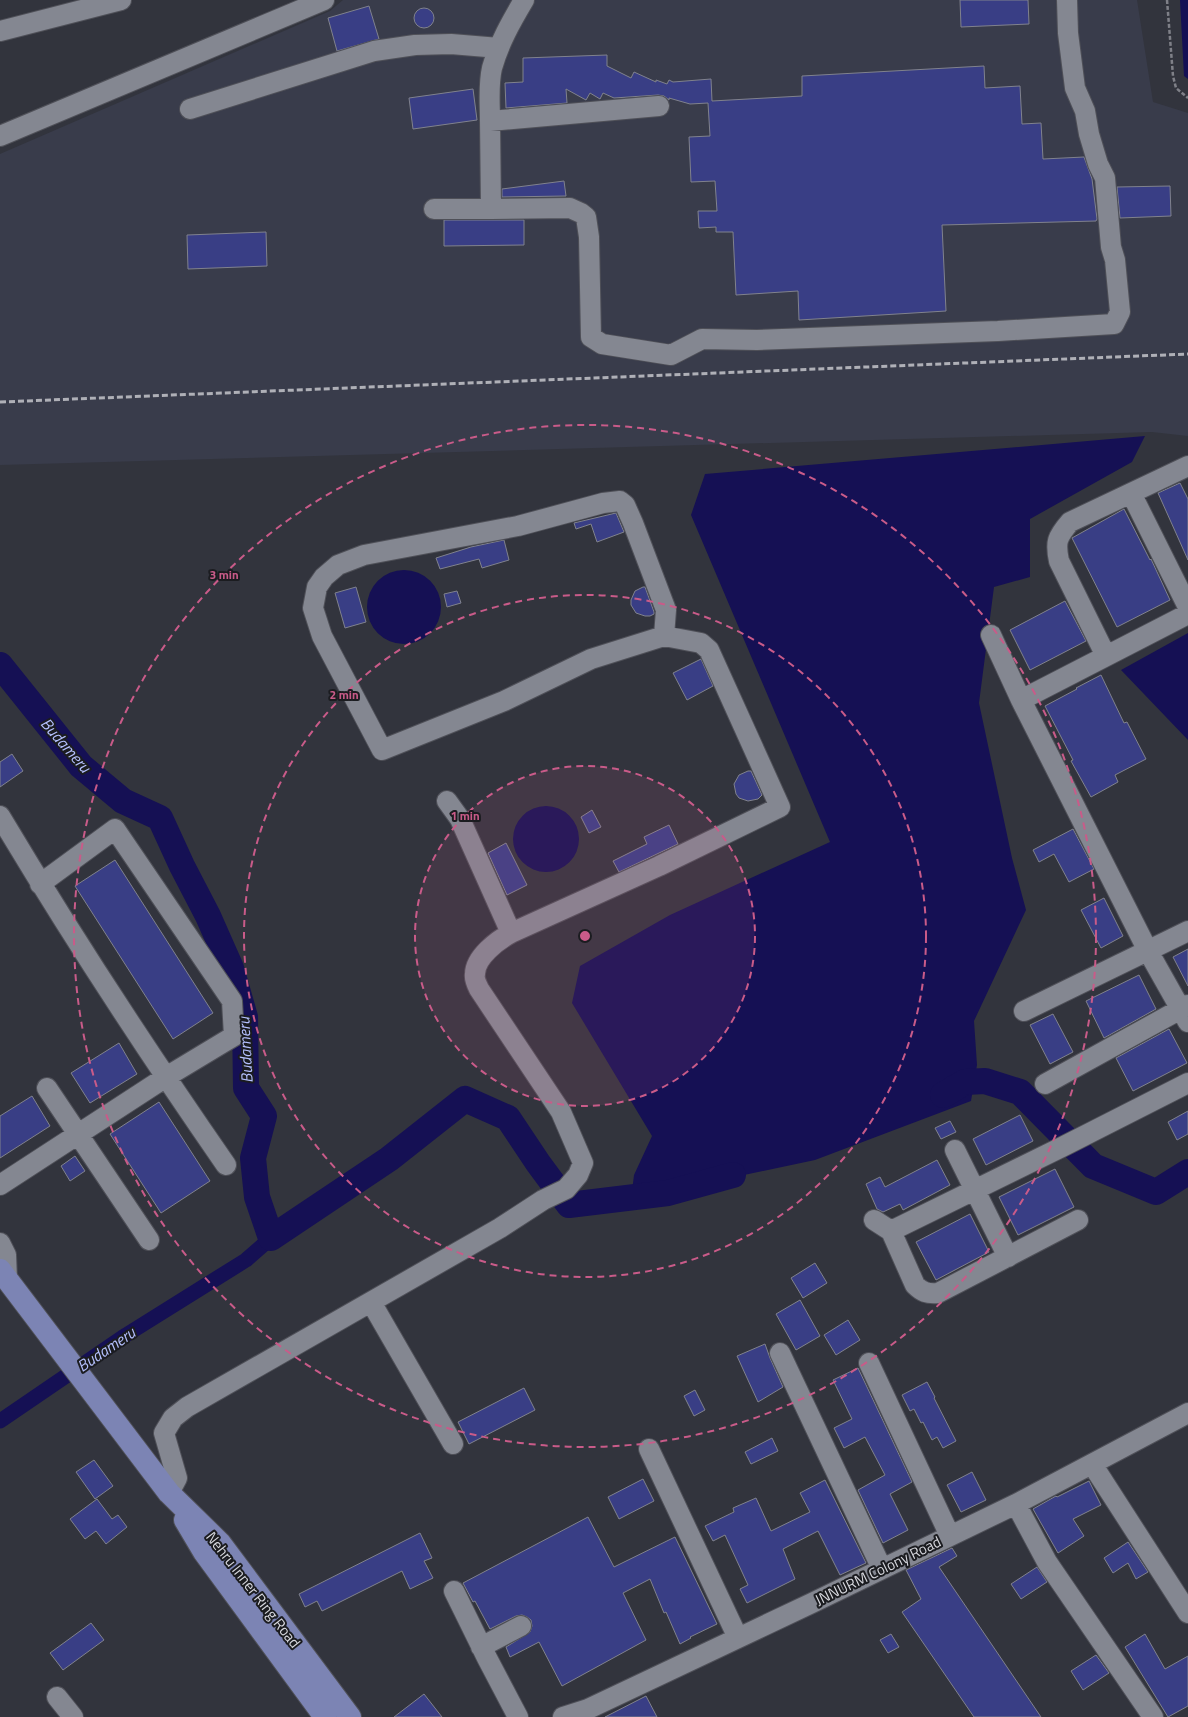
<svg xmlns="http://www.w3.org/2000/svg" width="1188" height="1717" viewBox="0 0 1188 1717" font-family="'Titillium Web',sans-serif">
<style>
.built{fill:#393c4b}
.water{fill:#151054}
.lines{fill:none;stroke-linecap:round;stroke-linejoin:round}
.canal{stroke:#151054;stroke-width:15}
.river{stroke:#151054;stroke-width:26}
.building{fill:#393e85;stroke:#80828d}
.minor-casing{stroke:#4f5058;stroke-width:22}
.major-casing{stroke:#4f5058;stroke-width:24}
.path{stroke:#7f8088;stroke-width:2.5;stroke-dasharray:4 2;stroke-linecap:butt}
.minor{stroke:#848791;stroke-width:20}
.major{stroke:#7c84b4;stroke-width:22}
.rail{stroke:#afb0b7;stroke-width:3;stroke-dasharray:6 3;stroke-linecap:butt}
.ring{fill:none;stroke:#c95b89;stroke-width:2;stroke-dasharray:7 5}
.labels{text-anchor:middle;stroke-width:4;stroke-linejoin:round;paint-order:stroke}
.street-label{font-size:15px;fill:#d7d8de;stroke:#1b1c20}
.water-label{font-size:16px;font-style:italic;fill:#b5c0fe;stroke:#1b1c20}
.centre{fill:#c95b89;stroke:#1b1c20;stroke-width:2}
.ring-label{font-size:12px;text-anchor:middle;font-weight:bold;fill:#c95b89;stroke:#1b1c20;stroke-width:4;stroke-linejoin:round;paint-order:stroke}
</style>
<rect width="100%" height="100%" fill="#32343d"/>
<!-- built -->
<path class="built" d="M343,0H1137L1153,102L1188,113V436L1152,432L0,465V154L330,11Z"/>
<!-- water -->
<path class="water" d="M1180,0H1188V79L1184,76Z
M1145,436L1132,462L1030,519V577L994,587L979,703L1012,858L1026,910L974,1021L977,1065L971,1101L815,1160L631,1199L634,1175L652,1136L572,1003L580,966L670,915L830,842L691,515L705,474Z
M367 607a37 37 0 1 1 74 0a37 37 0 1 1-74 0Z
M1188,633V740L1121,670Z
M513 839a33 33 0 1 1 66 0a33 33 0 1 1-66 0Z"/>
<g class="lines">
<!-- canal -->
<path class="canal" d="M0,1421L126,1335L246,1260L271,1238"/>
<!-- river -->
<path class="river" d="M0,665L81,766L123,801L160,818L182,866L208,916L231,968L245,1017L246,1088L264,1116L253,1158L257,1197L271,1238L389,1159L465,1099L508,1118L538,1163L569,1205L668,1193L733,1175
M943,1095L965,1082L985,1081L1020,1092L1093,1166L1156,1192L1188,1172"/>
</g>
<!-- building -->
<path class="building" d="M960,0H1028L1029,24L961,27Z
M369,6L379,39L337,51L328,18Z
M414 18a10 10 0 1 1 20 0a10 10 0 1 1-20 0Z
M607,55V66L631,78L634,72L656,82V80L667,84L669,80L673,82L711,79L712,101L802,96V76L984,66L985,88L1020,86L1022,124L1041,123L1043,159L1084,157L1092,179L1097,219L1096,221L942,225L946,311L799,320L798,291L736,295L733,232H716V227L699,228L698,211H717L715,181L691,182L689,137L710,136L708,103L690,104L669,98V100L664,96L658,95L614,98L603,93L600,99L590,93L586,100L566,89L567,103L506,108L505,83L523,82V58Z
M473,89L477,120L413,129L409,98Z
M564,181L566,196L502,197V189Z
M1170,186L1171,216L1120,218L1117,187Z
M444,220H524V245L444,246Z
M266,232L267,266L188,269L187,235Z
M1180,483L1188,499V560L1158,493Z
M1124,509L1150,560L1151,559L1170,600L1117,627L1072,538Z
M616,513L624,532L597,542L591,524L576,529L574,523Z
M504,540L509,560L482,568L479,559L440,569L436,558L471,547Z
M356,587L366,622L345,628L335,593Z
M643,587H645L654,612V614L650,616H645L636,613L631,605V600L635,591Z
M457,591L461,603L447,607L444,594Z
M1065,601L1086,641L1030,670L1010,630Z
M701,659L713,686L687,700L673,673Z
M1101,675L1124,723L1127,722L1146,759L1115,775L1118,782L1091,797L1071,761L1073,760L1045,706L1077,689L1076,688Z
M12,754L23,771L0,787V762Z
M748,771H751L762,795L758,799L748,801L739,798L736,794L734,784L739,775Z
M592,810L601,827L589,833L581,817Z
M669,825L678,844L619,872L613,861L647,844L644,837Z
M1073,829L1094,869L1069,882L1054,854L1039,862L1033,850Z
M506,843L527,885L507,895L488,853Z
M115,860L213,1013L173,1039L75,886Z
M1104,898L1123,936L1101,948L1081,910Z
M1188,949V986L1173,957Z
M1139,975L1156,1009L1104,1038L1086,1001Z
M1053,1014L1073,1052L1050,1064L1030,1025Z
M1169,1029L1187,1063L1133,1091L1116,1058Z
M119,1043L137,1074L90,1103L71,1073Z
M32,1096L50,1126L0,1158V1116Z
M159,1102L210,1181L161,1213L110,1134Z
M1188,1111V1134L1177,1140L1168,1122Z
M1020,1115L1033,1141L986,1165L973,1139Z
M950,1121L956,1132L941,1139L935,1128Z
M75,1156L85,1171L70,1181L61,1166Z
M937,1160L950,1185L903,1210L900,1204L883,1212L877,1209L866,1184L880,1177L885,1187Z
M1055,1169L1074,1207L1018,1235L999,1197Z
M970,1214L989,1252L936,1280L916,1242Z
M815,1263L827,1283L803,1298L791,1278Z
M800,1300L820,1336L796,1350L776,1314Z
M848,1320L860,1340L836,1355L824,1335Z
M765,1344L770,1358L783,1387L758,1402L737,1356Z
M858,1368L912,1482L890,1494L908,1530L883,1543L858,1490L885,1475L865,1437L844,1448L834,1428L852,1419L833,1380Z
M927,1382L935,1397L934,1398L956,1441L943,1448L937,1437L932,1440L923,1422L921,1423L914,1409L910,1411L902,1395Z
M524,1388L535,1410L469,1444L458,1422Z
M695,1390L705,1410L694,1416L684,1396Z
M772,1438L778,1451L751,1464L745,1452Z
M94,1460L113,1486L95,1499L76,1472Z
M972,1472L986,1500L961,1512L947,1485Z
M643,1479L654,1501L619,1519L608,1497Z
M825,1480L866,1563L840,1575L818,1531L783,1549L795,1579L747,1603L740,1589L748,1585L725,1535L713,1541L705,1526L734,1512L733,1508L756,1498L771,1531L810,1512L800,1493Z
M1089,1481L1101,1505L1073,1519L1084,1536L1058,1553L1033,1509L1056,1496L1057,1497Z
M97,1499L112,1519L118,1515L127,1527L106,1544L96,1531L85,1539L70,1519Z
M588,1517L614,1567L675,1537L717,1624L690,1637L691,1638L680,1644L666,1612L664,1613L650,1579L623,1593L646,1640L562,1686L539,1642L510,1657L506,1647L530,1632L532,1626L531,1620L527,1617L522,1615L516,1616L490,1629L475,1601L473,1602L463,1583Z
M420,1533L432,1558L424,1561L433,1578L410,1589L402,1571L322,1611L317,1601L305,1607L299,1594Z
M1128,1542L1148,1572L1136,1579L1128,1563L1113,1573L1104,1558Z
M952,1548L957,1556L939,1567L1041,1717H974L902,1612L921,1599L906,1570Z
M1037,1567L1047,1582L1021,1599L1011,1584Z
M91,1623L104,1640L63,1670L50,1653Z
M891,1634L899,1647L888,1653L880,1640Z
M1145,1634L1165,1669L1188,1656V1706L1168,1717L1125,1647Z
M1096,1655L1109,1673L1083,1690L1071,1671Z
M424,1694L442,1717H394Z
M646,1696L657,1717H605Z"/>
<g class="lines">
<!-- minor casing -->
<g class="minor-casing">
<path id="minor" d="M524,0C511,22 499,43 492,68C488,85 490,104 490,121L659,106
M0,31L121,0
M190,109L374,51L415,45L451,44L499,48
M490,121L491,209L570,208L581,213L586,217L589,237L591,337L602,344L671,355L702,339L757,340L998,331L1114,324L1120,312L1115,260L1111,247L1105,178L1098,164L1089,134L1085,111L1075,88L1068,33L1067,0
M0,136L324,0
M434,209H491
M1131,493L1188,607
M991,635L1021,700L1148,951L1188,1022
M1106,656L1059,561C1055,542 1057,537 1070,522L1188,466
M1021,700L1188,614
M0,816C71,935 147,1051 226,1165
M511,933L659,866L780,807L709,650L701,643L664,636L591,659L504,701L382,750L322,636L313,608L317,587L324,577L338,565L364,555L518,526L603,503L620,501L625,505L633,523L666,610L664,636
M1024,1011L1188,931
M1045,1084L1188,1005
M47,1088L149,1240
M955,1150L1008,1257
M0,1185L166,1077L234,1036L232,1001L115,829L40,884
M874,1220L891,1231L915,1285C922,1292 927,1294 938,1293L1078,1220
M891,1231L1062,1147L1188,1083
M0,1243L6,1255L7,1279L0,1277
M371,1302L453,1444
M780,1353L882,1569
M869,1363L950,1536
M649,1449L738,1638
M1092,1464L1188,1613
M169,1493L177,1478L164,1433L173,1418L187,1407L500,1228L543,1200L566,1189L578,1175L583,1163L561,1112L479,989C477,985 474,978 475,974C475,957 498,940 511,933L460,819L447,801
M1016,1504L1047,1562L1153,1717
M454,1591L487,1658L518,1717
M481,1647L521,1626
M57,1697L73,1717
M563,1717L588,1709L812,1603L1016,1504L1188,1413"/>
</g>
<!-- major casing -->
<g class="major-casing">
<path id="major" d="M0,1270L169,1493L220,1543L350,1717
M185,1520L204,1552L325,1717"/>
</g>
<!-- path -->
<path class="path" d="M1167,0L1173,76L1176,88L1188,98"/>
<!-- minor -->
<use href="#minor" class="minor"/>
<!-- major -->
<use href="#major" class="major"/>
<!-- rail -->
<path class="rail" d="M0,402L1188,354"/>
</g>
<!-- distance rings -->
<circle cx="585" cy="936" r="170" fill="#c95b89" fill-opacity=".12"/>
<g class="ring">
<circle cx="585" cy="936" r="170"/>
<circle cx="585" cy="936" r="341"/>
<circle cx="585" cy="936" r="511"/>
</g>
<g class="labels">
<!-- street labels -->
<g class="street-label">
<text transform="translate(878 1571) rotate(-26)" y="5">JNNURM Colony Road</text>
<text transform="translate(253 1590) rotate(52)" y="5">Nehru Inner Ring Road</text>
</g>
<!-- water labels -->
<g class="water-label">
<text transform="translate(66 745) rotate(49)" y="6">Budameru</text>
<text transform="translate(245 1050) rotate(-93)" y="6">Budameru</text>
<text transform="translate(106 1349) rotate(-34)" y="6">Budameru</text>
</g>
</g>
<circle cx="585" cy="936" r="6" class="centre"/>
<g class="ring-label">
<text x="224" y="579">3 min</text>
<text x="344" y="699">2 min</text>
<text x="465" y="820">1 min</text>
</g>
</svg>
